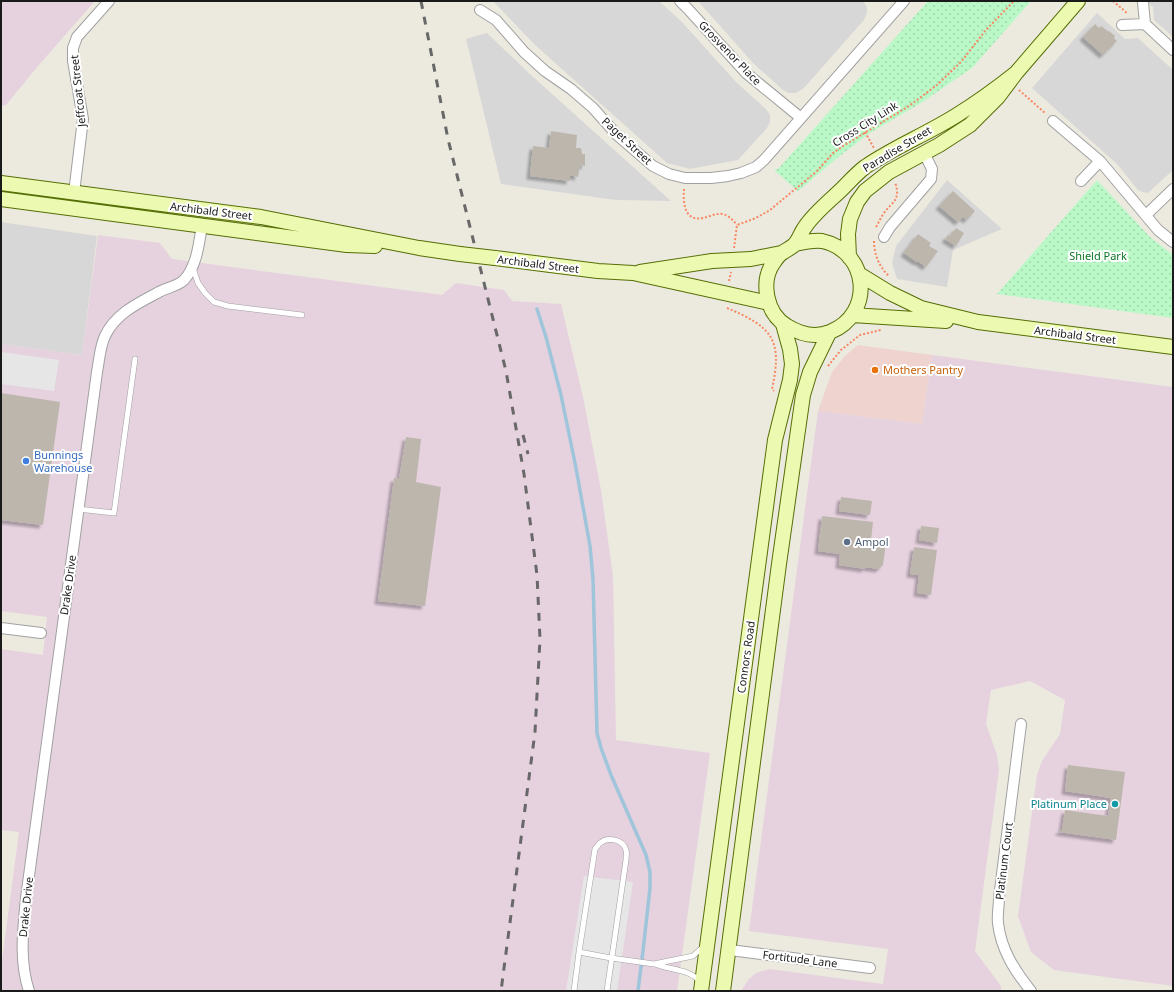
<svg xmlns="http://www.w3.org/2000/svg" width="1174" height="992" viewBox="0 0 1174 992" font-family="'Noto Sans',sans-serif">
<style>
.residential{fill:#d8d7d7}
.commercial{fill:#eed3ce}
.industrial{fill:#e6d1df}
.park{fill:url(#park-dots)}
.parking{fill:#e6e6e6}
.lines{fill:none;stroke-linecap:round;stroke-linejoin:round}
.stream{stroke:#9fc5db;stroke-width:3.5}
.building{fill:#bdb6ac;filter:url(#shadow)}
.lane-casing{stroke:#a1a1a1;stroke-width:6}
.street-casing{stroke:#a1a1a1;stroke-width:12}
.secondary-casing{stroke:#556e05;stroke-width:16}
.path{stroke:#f98763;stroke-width:2;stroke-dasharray:2 2;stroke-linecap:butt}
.lane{stroke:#fff;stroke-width:5}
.street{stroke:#fff;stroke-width:10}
.secondary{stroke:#ecf9b1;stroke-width:14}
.rail{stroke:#686868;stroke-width:3;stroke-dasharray:8 8;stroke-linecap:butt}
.secondary-bridge-casing{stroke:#556e05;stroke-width:16;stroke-linecap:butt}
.secondary-bridge{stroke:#ecf9b1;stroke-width:14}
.food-dot{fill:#e8710a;stroke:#fff;stroke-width:1.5}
.shop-dot{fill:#3f7fe0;stroke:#fff;stroke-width:1.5}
.service-dot{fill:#5c6f8a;stroke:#fff;stroke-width:1.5}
.culture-dot{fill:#0f9aa8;stroke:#fff;stroke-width:1.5}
.labels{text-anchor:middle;stroke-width:4;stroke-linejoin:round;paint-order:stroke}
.street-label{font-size:11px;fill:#1a1a1a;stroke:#fff}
.park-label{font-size:11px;fill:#0b7622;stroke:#fff}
.food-label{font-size:11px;fill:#c56008;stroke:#fff;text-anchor:start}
.shop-label{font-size:11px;fill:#366cbe;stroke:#fff;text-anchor:start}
.service-label{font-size:11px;fill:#4e5e75;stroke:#fff;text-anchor:start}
.culture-label{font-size:11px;fill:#0d838f;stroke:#fff;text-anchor:end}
</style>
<defs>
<pattern id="park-dots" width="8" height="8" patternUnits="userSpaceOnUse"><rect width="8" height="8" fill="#baf9c7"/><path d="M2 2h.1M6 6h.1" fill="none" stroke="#9fd5aa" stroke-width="1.8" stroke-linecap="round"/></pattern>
<filter id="shadow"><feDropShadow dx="-3.5" dy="3.5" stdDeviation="1" flood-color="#0004"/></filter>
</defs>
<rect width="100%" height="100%" fill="#eceadf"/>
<!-- residential -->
<path class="residential" d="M493,1H659L681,21L736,82L766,109L770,115V122L767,128L738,160L690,169L667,163L534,44Z
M698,1H863L867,7V13L864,20L804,88L796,93H789L783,90L753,63Z
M1146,1H1173V37L1154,20L1153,7Z
M1097,13L1125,39L1138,38L1173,70V170L1148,193L1143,192L1138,190L1117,164L1032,88Z
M487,33L531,75L671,201L616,200L501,184L466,39Z
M947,180L1002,229L953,250L947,287L897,279L892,263L896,246Z
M1,222L97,236L82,355L1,344Z"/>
<!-- commercial -->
<path class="commercial" d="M858,345L932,355L922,424L818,411L832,372L845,356Z"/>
<!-- industrial -->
<path class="industrial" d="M1,1H95L38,66L6,105L1,106Z
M98,235L160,243L172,259L442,295L456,283L504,290L512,301L561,304L583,397L601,490L613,576L616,740L710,753L677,991H1V968L19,832L1,830V649L43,655L47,617L1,611V344L82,355Z
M932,355L1173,387V986L1054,970L1031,952L1018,916L1037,775L1042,761L1060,734L1065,700L1030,681L991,690L986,724L997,755L999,770L975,951L1001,986V991H741L749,979L756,973L769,969L883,984L888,949L749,931L818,411L922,424Z"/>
<!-- park -->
<path class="park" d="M928,1H1031L972,68L921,103L870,133L841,155L798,191L774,170L778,169Z
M1097,180L1150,237L1173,255V318L997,294Z"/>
<!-- parking -->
<path class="parking" d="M1,352L59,360L54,391L1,384Z
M584,876L633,882L617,991H566Z"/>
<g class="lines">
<!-- stream -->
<path class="stream" d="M537,309L546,337L561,395L576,468L590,546L593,579L597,733L601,748L611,775L646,855L650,872V888L643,951L638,991"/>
</g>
<!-- building -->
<path class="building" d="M1095,24L1099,28L1101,26L1109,32V31L1115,36L1114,38L1117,41L1103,55L1083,37Z
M551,131L577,135L576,148H581L582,154H585V166L580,165L578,177L570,175V181L530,176L533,146L549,148Z
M953,191L975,211L967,220L963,217L958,222L939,206Z
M956,228L964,233L956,246L945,239L948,235L950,236Z
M918,234L931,243L929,246L938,251L926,267L918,261L917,262L904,253Z
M1,393L60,402L43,525L1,520Z
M406,437L421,439L416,482L441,487L425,606L378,601L394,478L399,479Z
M841,497L872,501L870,515L839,511Z
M822,516L873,522L871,540L886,542L883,565L879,569L865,567V569L839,565L840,554L818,551Z
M921,526L939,528L937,543L919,540Z
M914,547L937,550L931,595L917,593L919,575L910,574Z
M1068,765L1125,772L1116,840L1059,832V830H1062L1065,810L1108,816L1111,798L1065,791Z"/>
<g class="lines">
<!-- lane casing -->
<g class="lane-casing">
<path id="lane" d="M193,268L198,283L205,293L214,302L228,306L302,315
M78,509L114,513L135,359
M579,952L595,849C597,847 598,845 599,844C607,836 623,839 626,850C627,853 626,857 626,860L607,991
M655,964C669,970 691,969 700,982
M574,991L579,952L611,958L654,964L693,956L703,947"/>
</g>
<!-- street casing -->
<g class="street-casing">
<path id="street" d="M680,1L688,9L746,73L801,118
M480,10L496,20L524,52L545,71L571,89L593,108L617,135L653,166L669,174L685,178H711L728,176L741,173L756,167L764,160L904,1
M1145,24L1173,50
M1122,25L1145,24L1143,2
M1053,121L1100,161L1158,230L1173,242
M1081,181L1100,161
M74,193L83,119L73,61V48L77,37L109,1
M1146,215L1173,189
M884,237L890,227L931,179L932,169L924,153
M1,628L41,633
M1021,724L999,898C999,906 997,915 998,923C1001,950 1015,971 1031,991
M730,950L870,968
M29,991C19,961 23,929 26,898L97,372C99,362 100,346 105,336C115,314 138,303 159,292C166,288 178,286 184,280C197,266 199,243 202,225"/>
</g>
<!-- secondary casing -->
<g class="secondary-casing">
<path id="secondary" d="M1,183L261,217L419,248L460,254
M1,199L347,245L375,246
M795,244C804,242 813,240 822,241C869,251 875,314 830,332C815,338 800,334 787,326C766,314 760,281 774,262C776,259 779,255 782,253C786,250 791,248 794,245C799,240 801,232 805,227C815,212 831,200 843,188C850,181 857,173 865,167C894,147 927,134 957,115C978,102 997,88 1016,73
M849,257L848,234L850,219L857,202L865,191L889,172L939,145L970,125L998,97L1016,73L1078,1
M495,258L598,271L633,273L769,303
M640,272L712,261L751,259L781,253
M859,274L890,293L921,308L978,322L1173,347
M852,315L946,321
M701,991L775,440L790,380L792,364L790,349L783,324
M723,991L779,564L803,395L810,372L829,333"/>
</g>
<!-- path -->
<path class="path" d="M1113,1L1127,13
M1019,90L1045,113
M865,132L874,148
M684,189C683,202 684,222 703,218C709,217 715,213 722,214C728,215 733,220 737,225
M876,227C879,222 881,217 884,213C893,201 901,200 895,182
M874,241C874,254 879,267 889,276
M734,248L737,225L756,218L770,210L817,171L833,153L843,146L909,106L937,85L961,62L985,31L1014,1
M729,281L731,272
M727,308C772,327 783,339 772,389L774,391
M828,366L841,350L860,335L881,330"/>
<!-- lane -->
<use href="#lane" class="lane"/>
<!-- street -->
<use href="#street" class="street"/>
<!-- secondary -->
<use href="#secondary" class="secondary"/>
<!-- rail -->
<path class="rail" d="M421,1L448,139L506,371L524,474L537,575L540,639L535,732L501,991
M523,435L528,454"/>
<!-- secondary-bridge casing -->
<g class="secondary-bridge-casing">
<path id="secondary-bridge" d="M460,254L495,258"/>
</g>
<!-- secondary-bridge -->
<use href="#secondary-bridge" class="secondary-bridge"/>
</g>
<!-- markers -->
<circle class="food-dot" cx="875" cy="370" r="4"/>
<circle class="shop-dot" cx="26" cy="461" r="4"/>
<circle class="service-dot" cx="847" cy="542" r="4"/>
<circle class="culture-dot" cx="1115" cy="804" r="4"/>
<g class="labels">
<!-- street labels -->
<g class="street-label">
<text transform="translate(730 53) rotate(46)" y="4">Grosvenor Place</text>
<text transform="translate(78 91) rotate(-96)" y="4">Jeffcoat Street</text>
<text transform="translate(865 124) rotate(-32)" y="4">Cross City Link</text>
<text transform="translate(627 141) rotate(43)" y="4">Paget Street</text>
<text transform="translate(897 149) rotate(-31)" y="4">Paradise Street</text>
<text transform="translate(211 211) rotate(7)" y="4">Archibald Street</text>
<text transform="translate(538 264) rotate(7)" y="4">Archibald Street</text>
<text transform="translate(1075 335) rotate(7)" y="4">Archibald Street</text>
<text transform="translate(68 585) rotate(-82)" y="4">Drake Drive</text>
<text transform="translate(746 657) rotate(-82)" y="4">Connors Road</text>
<text transform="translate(1004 861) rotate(-83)" y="4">Platinum Court</text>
<text transform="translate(26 907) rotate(-84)" y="4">Drake Drive</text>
<text transform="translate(800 959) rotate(7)" y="4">Fortitude Lane</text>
</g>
<!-- park labels -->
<g class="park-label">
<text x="1098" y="260">Shield Park</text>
</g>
<!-- food labels -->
<g class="food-label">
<text x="883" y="374">Mothers Pantry</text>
</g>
<!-- shop labels -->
<g class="shop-label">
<text x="34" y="459">Bunnings<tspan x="34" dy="13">Warehouse</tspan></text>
</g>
<!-- service labels -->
<g class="service-label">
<text x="855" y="546">Ampol</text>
</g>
<!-- culture labels -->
<g class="culture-label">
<text x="1107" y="808">Platinum Place</text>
</g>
</g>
<!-- border -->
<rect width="1174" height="992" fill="none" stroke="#1a1a1a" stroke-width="4"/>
</svg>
